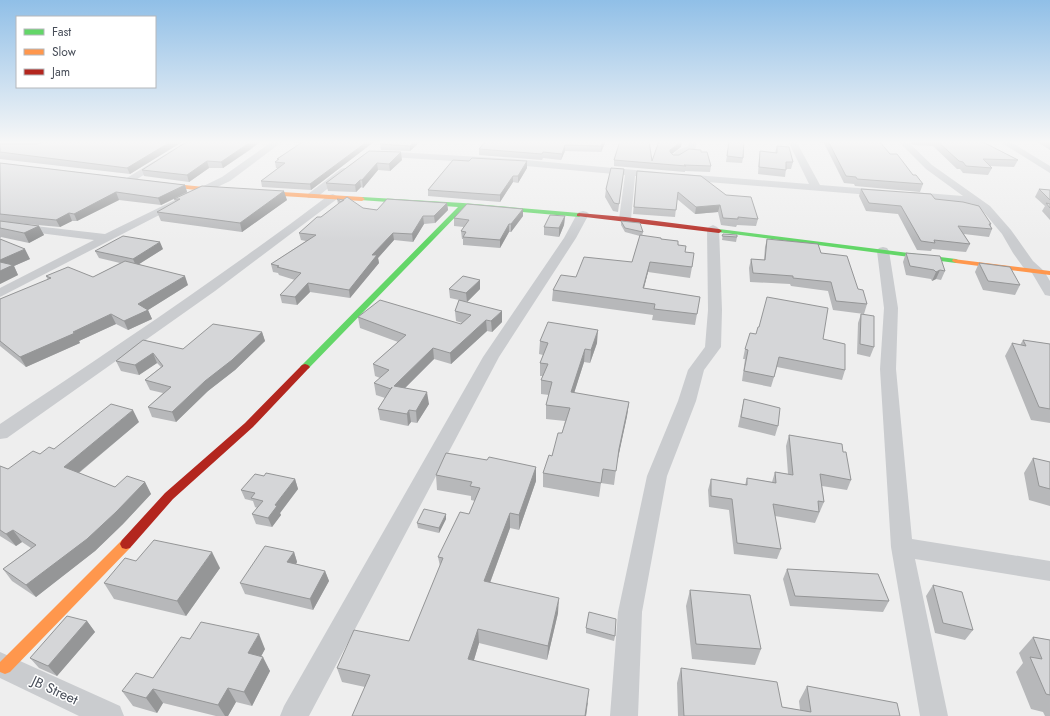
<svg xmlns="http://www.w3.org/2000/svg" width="1050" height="716" viewBox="0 0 1050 716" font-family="Jost,sans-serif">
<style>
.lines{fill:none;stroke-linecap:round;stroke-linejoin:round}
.street{fill:#cacccf;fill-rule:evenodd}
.fast{fill:#63d668;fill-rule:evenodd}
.slow{fill:#ff974d;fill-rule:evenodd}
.jam{fill:#b3261e;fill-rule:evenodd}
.wall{fill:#b7b8ba}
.shaded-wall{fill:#959697}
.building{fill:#d5d6d8;stroke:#959697}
.labels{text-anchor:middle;stroke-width:3;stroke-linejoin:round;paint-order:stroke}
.near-street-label{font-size:14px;fill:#474d58;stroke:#fff}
</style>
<rect width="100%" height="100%" fill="#eee"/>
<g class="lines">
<!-- street -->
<path class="street" d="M187,141H197L131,183H123L122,181Z
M273,141H283L230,181L169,210L0,297V288L94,240L0,228V222L105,234L222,177Z
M689,141H697L695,150L684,154L678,159H672L670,157L678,150L688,146Z
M788,141H796L820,185L883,190L888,193L883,196L682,180L677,177L682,174L809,184Z
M898,141H907L932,165L990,206L1011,230L1033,261L1044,271L1050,281V296L1045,295L1032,273L1023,267L1013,253L1002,234L982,210L973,204L908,197L907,195L908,193L912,192L963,196L926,169Z
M999,141H1009L1050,166V173Z
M379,151L515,159L657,172L662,175L657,178L635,176L631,219L629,221H621L619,219L625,175L515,165L376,156L374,154L376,152Z
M344,168L347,169L349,171L347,173L316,198H308L307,196L308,194L341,169Z
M333,194L338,197L337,199L215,291L7,438L0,439V424C111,350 222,276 329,195Z
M583,211L587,212L589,214L576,238L499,357L309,716H280L284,706L483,357L564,238L577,214L579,212Z
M713,225L717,227L719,229L722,310L721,347L704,370L696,401L667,476L642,612L638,716H610L618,612L647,476L678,401L688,370L705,347L708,310L707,229L709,227Z
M883,247L887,248L889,251L898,308L896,369L912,539L1050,561V581L915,559L948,716H920L891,547L880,369L884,308L877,251L879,248Z
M0,652L120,706L124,716H79L0,678Z"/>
<!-- fast -->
<path class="fast" d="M362,197L463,203L579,213L582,215L579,217L465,207L308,369H302L300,367L302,365L458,207L360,200V198Z
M719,229L956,259L960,261L956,263L717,232V230Z"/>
<!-- slow -->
<path class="slow" d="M156,182L204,187L362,197L365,199L362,201L204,191L154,185L153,184Z
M953,259L1050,271V275L956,263L952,261Z
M126,539L130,540L132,544L130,548L10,672L5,674L0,672V662L122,540Z"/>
<!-- jam -->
<path class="jam" d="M579,213L625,217L719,229L722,231L719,233L577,216V214Z
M305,364L308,365L310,367L308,369L253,427L173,499L130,548L126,549L122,548L120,544L122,540L165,493L245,423L302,365Z"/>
</g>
<!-- wall -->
<path class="wall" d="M45,141H181L182,142L130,174L0,159V144H38Z
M292,141H375L311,190L262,187L261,181L278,168H276L275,162L278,160L277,159L301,143H293Z
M421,141L410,151L381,150L380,144Z
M486,141H606L601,152L565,151L561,160L543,158L542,160L479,155V149Z
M729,141L743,158L742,163L726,162Z
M815,141H877L890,154L923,184L920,192L855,186L854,184L844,183L824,143L817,142Z
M909,141H981L1018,160L1014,167L990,166L992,168L988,175L963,173L960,169H957L933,146L913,145Z
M1036,141H1050V150Z
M777,146L793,162L791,169H786L785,177L758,174L759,158L760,151L775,153Z
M681,147L672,154L673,155H679L701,152L711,166L710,172L685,171V172L614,166V160L652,161Z
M253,148L223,168H209L189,182L144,176L142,170Z
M369,151L402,160L390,171L378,170L363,188L361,187L356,192L328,191L326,183Z
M0,163L185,185L187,192L287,200L242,232L161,221L157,212L176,202L174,199L161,205L119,200L77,221H72L60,227L15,223L39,226L44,235L29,243L1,237L0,239L30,259L14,266L18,275L0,284Z
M527,168L518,183L513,182L500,202L428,196V190Z
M624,169L618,212L613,211L605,197L606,189Z
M637,171L758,219L756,226L737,225L736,227L721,225L718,212L695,214L677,199L675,217L633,214Z
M861,189L935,199L991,224V226L992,229L989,237L964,234L970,244L966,252L932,249L931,251L917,250L898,214L866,211L859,196Z
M1039,189L1050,190V220L1042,211L1045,206L1035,197Z
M337,199L363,208L377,210L447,203L448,210L435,223L424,224L413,242L394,240L378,258L379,263L350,298L310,292L297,305L282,303L280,295L295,280L279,275L278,273L273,272L271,264L306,241L301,240L299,233L321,217L338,204Z
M523,216L511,232H509L500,248L463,245V239H462L461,231L464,227L454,226V218Z
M565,216L564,225L559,237L544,235V227Z
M621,221L643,232L642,236L661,239L678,245L685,252L692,267L690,278L648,272L644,288L700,297L695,325L652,320L653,315L552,301L553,290L576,277L632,262L640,236L625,232L621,225Z
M723,234L737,237L736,242L722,240Z
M767,239L821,253L858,289L867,304L864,314L833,310L828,291L791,286L790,284L750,282L749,268L751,259L764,260L765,247Z
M163,249L139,264L188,285L148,310L152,319L128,330L116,324L79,341L80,343L26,367L0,346V299L48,280L46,276L93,277L120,263L99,258L95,251Z
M906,253L945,271L941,280L936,279L932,281L931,279L906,275L903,262Z
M979,263L1020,285L1015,295L983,290L975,272Z
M449,289H480L467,302L502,322L492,332L487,331L451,364L434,359L405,388L429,404L417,423L411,422L408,426L380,420L378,409L385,398L376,395L374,383L380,378L375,376L373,364L398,342L360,328L358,317L461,324L462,323L456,321L455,311L459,300L450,298Z
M861,314L874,347L870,357L857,354L858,323Z
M262,332L265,341L235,370L208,391L176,422L152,417L148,407L163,393L150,390L145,380L161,367L157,363L139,375L121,371L116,361L143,340L183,349Z
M756,334L823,339L845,370L842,380L777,367L771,387L742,381L745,359H743L745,349Z
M1023,340L1050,344V423L1031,420L1005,356L1012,343L1020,345Z
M540,341L597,343L590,363L584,362L574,393L629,402L627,416L617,462L614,485L601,483L599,497L543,487V473L552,456L562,433L565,421L546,419V405L549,395L541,394V380L543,376H540V363L543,355L539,354Z
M744,399L778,426L775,436L738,427Z
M139,422L79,473L115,487L145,482L151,494L123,524L95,551L36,597L12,581L3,569L31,548L22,542L16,546L0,536V466L8,469L40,454Z
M789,435L843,452L851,480L847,490L822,486L824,502L815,523L775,516L781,549L777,559L734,554L729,510L709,507L708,490L711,479L745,485L747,478L772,482L775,472L788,474L786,446Z
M1033,458L1050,462V506L1029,500L1024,473Z
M487,460L536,467V481L519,530L510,528L490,583L558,613L547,660L479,643L474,660L588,703L586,716H352L365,687L342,682L337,668L409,641L440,566L438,557L469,514L475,501L471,500V496L437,490L436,475Z
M264,476L295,479L298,489L280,513L281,515L272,527L256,524L252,514L257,508L255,507L253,501L245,499L241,490Z
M446,514V519L439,533L418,528L417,523Z
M294,552L297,562L296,564L325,571L329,581L313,610L245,594L240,583Z
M136,561L220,568L186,616L114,599L104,583Z
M787,569L889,601L883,612L790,606L783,579Z
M933,585L973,630L965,640L935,633L926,596Z
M690,590L761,649L755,665L692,659L686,606Z
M87,621L95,632L57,676L39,668L30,658Z
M586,628L615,636L614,641L586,633Z
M1033,637L1050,640V716H1045L1043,712L1031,709L1016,672L1023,663L1019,653Z
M190,639L265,649L261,656L270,671L252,706L236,702L228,716H216L163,703L157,713L133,706L122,691L153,678Z
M681,668L782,707L800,710L799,701L807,686L900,716H678L677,683Z"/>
<!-- shaded-wall -->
<path class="shaded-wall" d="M172,141H181L182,142L130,174L127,168Z
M252,141H262L223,168L221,162Z
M368,141H375L311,190L310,184Z
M415,141H421L410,151V146Z
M603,141H606L601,152V146Z
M682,142L681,147L669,156L670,150Z
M565,145V151L561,160L562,154Z
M401,152L402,160L390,171L389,164Z
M207,161L209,168L189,182L187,175Z
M527,161V168L518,183V176Z
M377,163L378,170L363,188L362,180Z
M513,176V182L500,202V195Z
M360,180L361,187L356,192L355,185Z
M185,185L187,192L161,205L158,198Z
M284,191L287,200L242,232L240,223Z
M116,192L119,200L77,221L74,214Z
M447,203L448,210L435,223L434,216Z
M720,205L718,212L695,214L696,207Z
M523,209V216L511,232V224Z
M69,213L72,221L60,227L56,220Z
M423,216L424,224L413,242L412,234Z
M565,216L564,225L559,237V228Z
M509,224V232L500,248V240Z
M39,226L44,235L29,243L24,233Z
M393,233L394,240L378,258L379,263L350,298L349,290L372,255Z
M160,242L163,249L136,266L133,259Z
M25,249L30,259L14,266L18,275L0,284V260Z
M650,262L648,272L641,299L643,288Z
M940,270L936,279L932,281L936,272Z
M185,276L188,285L148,310L152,319L128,330L124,321L138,304Z
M480,280V289L467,302L466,293Z
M308,283L310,292L297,305L295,297Z
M502,311V322L492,332L491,321Z
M111,314L116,324L79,341L80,343L26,367L20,357Z
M486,320L487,331L451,364L450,353Z
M598,330L597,343L590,363L591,350Z
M262,332L265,341L235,370L208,391L176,422L172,412L205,381Z
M433,348L434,359L396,397L394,386Z
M585,349L584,362L570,406L571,392Z
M153,353L157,363L139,375L135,365Z
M427,392L429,404L417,423L416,411Z
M629,402L627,416L617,463L619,449Z
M133,410L139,422L71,479L64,467Z
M409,410L411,422L408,426L407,414Z
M536,467V481L519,530V515Z
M295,479L298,489L280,513L281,515L272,527L268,518L275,505Z
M145,482L151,494L123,524L95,551L36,597L26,585Z
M510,513V528L485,596L484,581Z
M446,514V519L439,533V528Z
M13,530L22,542L16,546L6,534Z
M212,552L220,568L186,616L177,601Z
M294,552L297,562L291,573L287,562Z
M325,571L329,581L313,610L310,599Z
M559,598L558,613L547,660L548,646Z
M87,621L95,632L57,676L48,666Z
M478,629L479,643L470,673L468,659Z
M259,634L265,649L255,668L248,653Z
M263,657L270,671L252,706L244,692Z
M228,688L236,702L228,716H225L218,705Z
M153,689L163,703L157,713L146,698Z
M589,689L586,716H585Z"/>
<!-- building -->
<path class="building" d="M45,141H172L127,168L0,152V144H38Z
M188,141H252L221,162L207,161L187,175L142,170Z
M304,141H368L310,184L261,181L285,163L275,162L279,159H277Z
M383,141H415L410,146L380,144Z
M486,141H603L601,146L565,145L562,154L543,152L542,154L479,149Z
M620,141H649L652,161L659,141H682L670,150V152L673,155H679L689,149L701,150V152H707L711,166L684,165L686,166L614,160Z
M729,141H744L743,158L727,156Z
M828,141H879L890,154H897L913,175H916L923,184L857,179L856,177L846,176Z
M937,141H981L1018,160L983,159L992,168L966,166L963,162L959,161Z
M777,146L789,147L793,162H786V170L759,167L760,151L777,153Z
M369,151L401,152L389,164L377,163L362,180H360L355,185L326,183Z
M472,158L527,161L518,176H513L500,195L428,190L453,160L469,161Z
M0,163L185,185L158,198L116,192L74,214L69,213L56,220L0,214Z
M611,168L624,169L619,204L614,203L606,189Z
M637,171L701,176L726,195L751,197L758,219L738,217V219L723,218L720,205L696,207L678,192L676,210L634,207Z
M202,186L284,191L240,223L157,212L180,199H174Z
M861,189L931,194L935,199L963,202L979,206L991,224H989L992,229L958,226L970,244L934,240L935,243L921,241L901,206L869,203Z
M1039,189L1050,190V200Z
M347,197L363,208L377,210L387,199L447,203L434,216H423L412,234L393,233L372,255H377L349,290L308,283L295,297L280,295L301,273L277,267L279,266L271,264L316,235L299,233L317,217H321Z
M337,199L344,200L341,202Z
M1046,203L1050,204V208Z
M467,204L523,209L511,224H509L500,240L463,237L466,232L461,231L469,220L454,218Z
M550,215L565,216L559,228L544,227Z
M0,221L39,226L24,233L0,228Z
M621,221L640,223L643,232L625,228Z
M723,234L737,235V237L722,236Z
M640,235L661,238V239L678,241V245L686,246L685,252L694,253L692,267L650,262L643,288L700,297L697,314L654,309L655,304L553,290L561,275L576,277L584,257L632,262Z
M123,236L160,242L133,259L95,251Z
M0,239L25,249L0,260Z
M767,239L818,244L821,253L847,256L858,289L863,290L867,304L836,301L831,282L793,278V276L753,273L751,259L765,260Z
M906,253L940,256L945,271L940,270L936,272L934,270L910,266Z
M125,261L185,276L138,304L148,310L124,321L111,314L73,332L75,333L20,357L0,341V299L51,278L46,276L68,267L93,277Z
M0,262L13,265L0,271Z
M979,263L1010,267L1020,285L988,281Z
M463,276L480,280L466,293L449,289Z
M767,297L828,308L823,339L845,344V370L779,357L774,377L744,371L748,350L745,349L750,333L756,334L758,327H759Z
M380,300L461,324L471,315L455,311L459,300L502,311L491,321L486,320L450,353L433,348L394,386L427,392L416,411L409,410L407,414L378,409L392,387L391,389L374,383L389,370L373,364L406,335L358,317Z
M861,314L874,316V347L860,344Z
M548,322L598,330L591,350L585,349L571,392L629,402L619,449L616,471L603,469L601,483L543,473L549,455L552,456L558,433H562L570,408L546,405L552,382L541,380L548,364L540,363L548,343L540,341Z
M213,324L262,332L232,360L205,381L172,412L148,407L171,387L145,380L163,366L153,353L135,365L116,361L143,340L183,349Z
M1023,340L1050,344V409L1039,407L1012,343L1026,346Z
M744,399L780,408L778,426L741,417Z
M111,404L133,410L64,467L115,487L127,476L145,482L116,512L87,539L26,585L3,569L36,545L13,530L6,534L0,530V466L8,469L33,451L40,454L49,447L54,449Z
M789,435L842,444L843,452H846L851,480L820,474L824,502L818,501L819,512L773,504L781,549L737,543L732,499L711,496V479L747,485V478L776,483L775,472L793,475Z
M446,453L487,460L489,457L536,467L519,515L510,513L484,581L559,598L548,646L478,629L468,659L589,689L585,716H352L370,675L337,668L354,630L409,641L443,558L438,557L460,512L469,514L480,488L470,486L472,482L436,475Z
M1033,458L1050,462V489L1039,486Z
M266,473L295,479L275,505L277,506L268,518L252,514L263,501L251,498L255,493L241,490L255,474L264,476Z
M424,509L446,514L439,528L417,523Z
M154,540L212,552L177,601L104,583L125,558L136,561Z
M265,546L294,552L287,562L325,571L310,599L240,583Z
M787,569L878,574L889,601L795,596Z
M933,585L962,592L973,630L943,623Z
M690,590L750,595L761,649L696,644Z
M589,612L616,619L615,636L586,628Z
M67,616L87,621L48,666L30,658Z
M201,622L259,634L248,653L263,657L244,692L228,688L218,705L153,689L146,698L122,691L136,673L153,678L181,637L190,639Z
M1033,637L1050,640V695L1046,694L1030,657L1042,659Z
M681,668L777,682L782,707L811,712L807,686L897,703L900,716H684Z"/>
<!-- sky -->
<linearGradient id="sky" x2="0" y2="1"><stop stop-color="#90bfe7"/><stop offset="0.59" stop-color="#f7f7f7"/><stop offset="1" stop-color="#f7f7f7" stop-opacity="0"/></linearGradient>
<rect width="1050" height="241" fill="url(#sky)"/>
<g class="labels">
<!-- near-street labels -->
<g class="near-street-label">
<text transform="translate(55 690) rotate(25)" y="5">JB Street</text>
</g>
</g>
<!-- legend -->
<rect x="16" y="16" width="140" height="72" fill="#ffffff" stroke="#b5b8bc"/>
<rect x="24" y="29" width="20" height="6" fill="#63d668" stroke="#b5b8bc"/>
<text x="52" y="36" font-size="12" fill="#474d58">Fast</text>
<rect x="24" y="49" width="20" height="6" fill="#ff974d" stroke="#b5b8bc"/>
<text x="52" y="56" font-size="12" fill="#474d58">Slow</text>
<rect x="24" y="69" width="20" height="6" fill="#b3261e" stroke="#b5b8bc"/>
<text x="52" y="76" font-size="12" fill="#474d58">Jam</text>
</svg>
